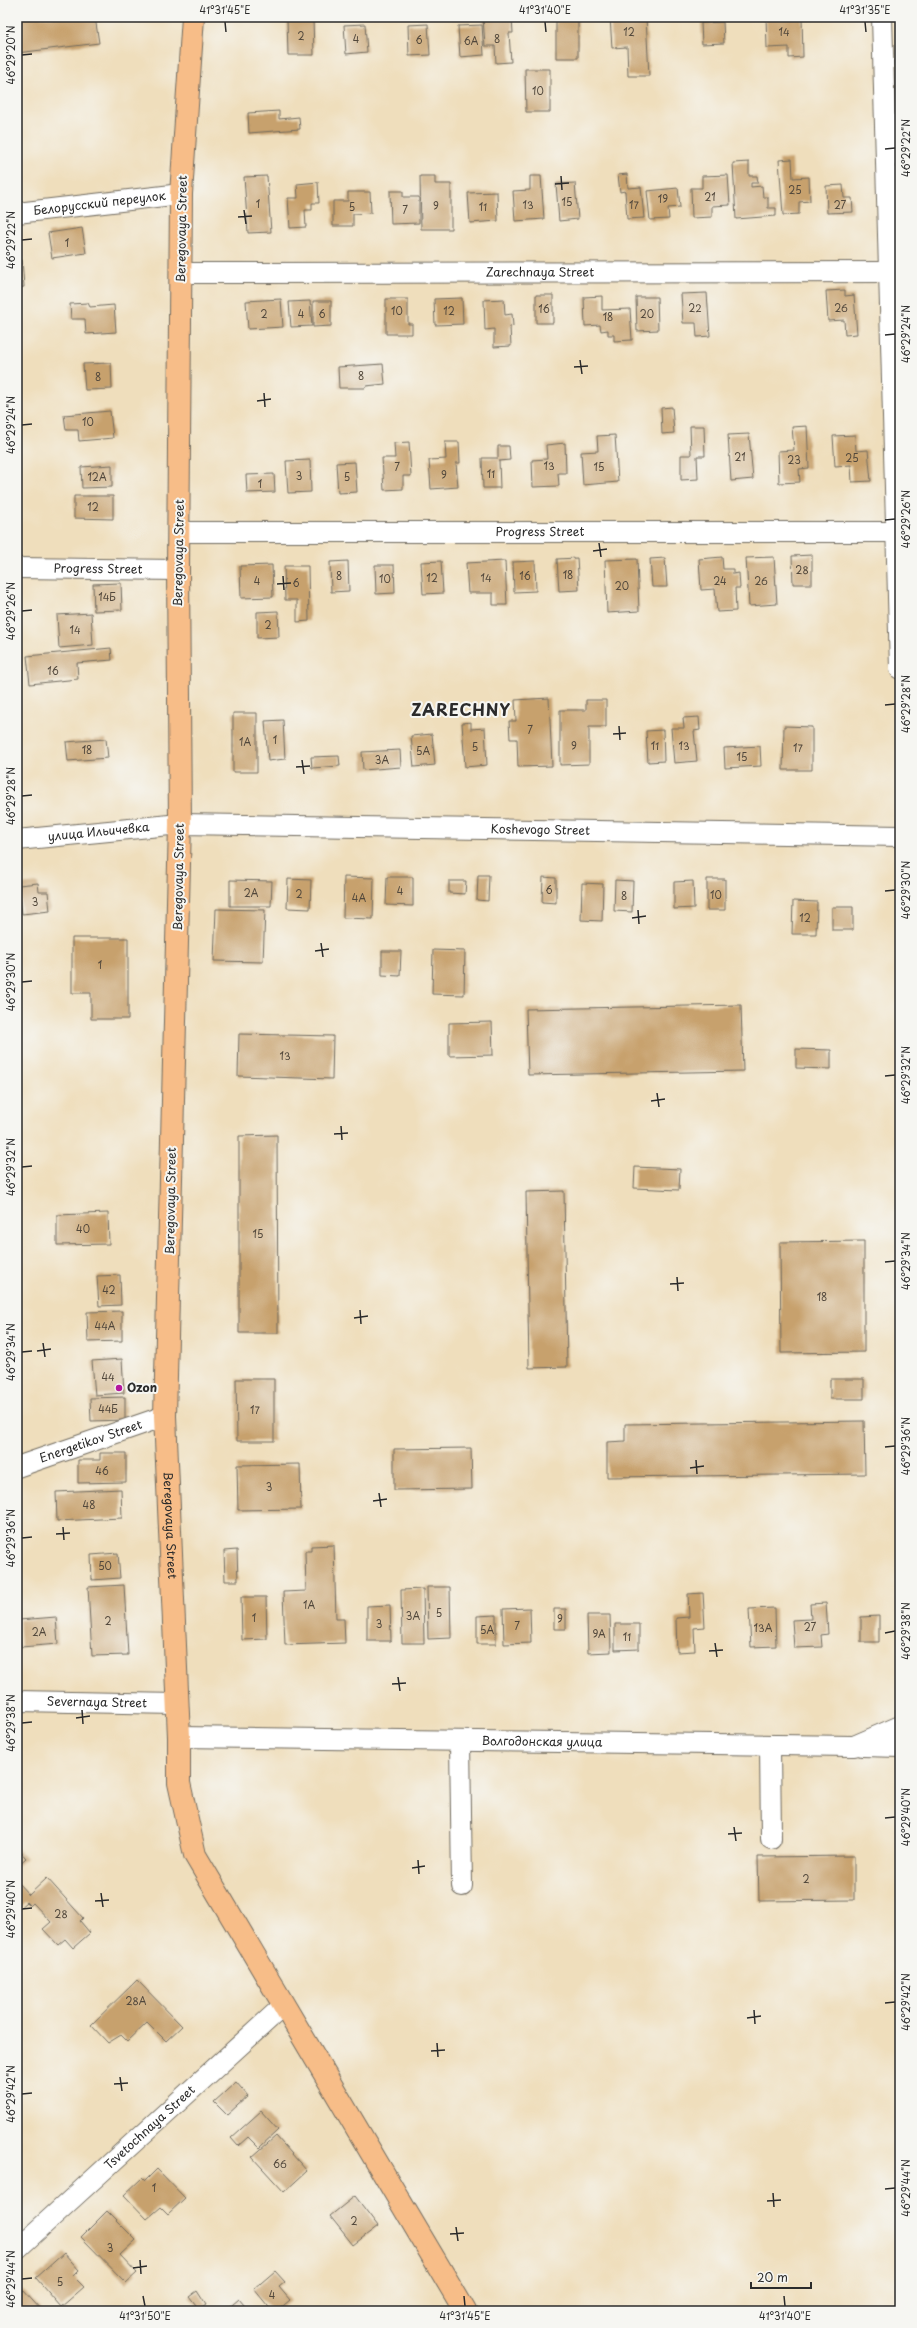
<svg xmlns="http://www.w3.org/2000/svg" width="917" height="2328" viewBox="0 0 917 2328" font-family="'Playpen Sans',sans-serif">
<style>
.building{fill:#c7a16d}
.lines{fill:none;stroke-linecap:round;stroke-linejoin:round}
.minor-casing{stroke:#706a5e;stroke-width:22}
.major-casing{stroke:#706a5e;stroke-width:24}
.minor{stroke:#fff;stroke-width:20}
.major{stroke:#f7bd88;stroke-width:22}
.ticks{fill:none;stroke:#2b2b2b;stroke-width:1.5}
.poi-dot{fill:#b5179e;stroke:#f6f6f2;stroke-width:1.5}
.labels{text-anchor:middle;stroke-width:4;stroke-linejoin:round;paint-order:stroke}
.number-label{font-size:10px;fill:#52483c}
.street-label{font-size:12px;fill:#2b2b2b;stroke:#f6f6f2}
.poi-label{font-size:12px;font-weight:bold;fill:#2b2b2b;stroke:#f6f6f2;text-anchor:start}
.district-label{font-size:16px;font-weight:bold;letter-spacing:1px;fill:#2b2b2b;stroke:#f6f6f2}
.neatline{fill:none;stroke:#2b2b2b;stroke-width:1.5}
.ticks-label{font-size:10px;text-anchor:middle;fill:#2b2b2b}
</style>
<rect width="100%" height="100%" fill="#f6f6f2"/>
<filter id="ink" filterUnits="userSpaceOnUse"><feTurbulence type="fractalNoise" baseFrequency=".025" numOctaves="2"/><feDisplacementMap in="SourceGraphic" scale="8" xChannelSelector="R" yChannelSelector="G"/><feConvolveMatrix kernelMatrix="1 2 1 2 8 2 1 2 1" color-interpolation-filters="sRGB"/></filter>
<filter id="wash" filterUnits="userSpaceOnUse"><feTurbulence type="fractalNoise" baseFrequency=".012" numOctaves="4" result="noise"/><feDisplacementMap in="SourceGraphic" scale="16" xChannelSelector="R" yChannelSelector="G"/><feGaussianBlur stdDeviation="0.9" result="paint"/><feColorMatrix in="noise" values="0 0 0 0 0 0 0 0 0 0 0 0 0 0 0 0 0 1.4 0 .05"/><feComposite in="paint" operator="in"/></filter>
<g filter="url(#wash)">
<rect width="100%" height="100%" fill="#efdebc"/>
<g id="blocks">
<!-- building -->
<path class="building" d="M17,17H95L99,43L17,53Z
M483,17H512L513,33H509L511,62L496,63L495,46H485Z
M610,17H646L649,76H628L627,47L612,48Z
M766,17H802L803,57L789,58V47L767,48Z
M287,18H313L314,55H288Z
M556,18H578V58H556Z
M723,22L724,43L702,44L701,23Z
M365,24L367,52L346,54L344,25Z
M428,24L430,55L409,56L408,25Z
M482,25L484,55L460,57L458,26Z
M525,69H550V112H526Z
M279,111V119L299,117L300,129L249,133L248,113Z
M792,159L793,178L809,177L810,201L799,202V214L783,215L779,160Z
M749,162V176H757L758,183H751V187L762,186L763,197H768V208H776V216L736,219L733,163Z
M627,174L628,188L641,187L644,218L627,219L625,191L620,192L618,175Z
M728,175L730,205L712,206V217L692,218L691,188H702V176Z
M267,176L271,232L248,233L244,177Z
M420,176H435V184H451V229H421Z
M530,176H541L544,219L515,221L513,191L530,190Z
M318,182L319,203H312V210H305L306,227L290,228L288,198H298L297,184Z
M575,183L578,219L559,221L556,184Z
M843,185L844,198H852L853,212L827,213L826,186Z
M678,188L680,207L668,208L669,219L650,220L647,191Z
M390,191H403V197H419V223L391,224Z
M348,192H370L371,213L353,214V226H333V201H348Z
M497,192L498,221L470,223L468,193Z
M82,228L86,253L52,258L48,233Z
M17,260H22L24,287L17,288Z
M845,290V296L854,295L857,334L845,335L844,320L828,321L826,291Z
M707,293L710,336L697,337L696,323H683L681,294Z
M536,295H553V323H536Z
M602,296V310L630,309L632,340L614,341V335H608V330L601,331L600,325L585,326L584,297Z
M636,297H657L658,330L637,331Z
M462,298L463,324L435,325L434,299Z
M281,299L283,327L248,329L246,301Z
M386,299H408V324H412V334H386Z
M504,299L505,315L512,314L513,326L510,327L511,346L494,347V329L485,330L484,300Z
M310,301L312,326L291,327L289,302Z
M313,301H331V326L313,327Z
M88,303L90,307L114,305L116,332L86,334L85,319H71L70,304Z
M111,363L112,389L85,390L83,364Z
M383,364L385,384L366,386L365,388H339L338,367Z
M672,407L674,433L662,434L661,408Z
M110,411L113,438L79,441L78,430H66L64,415Z
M690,426H704L705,456H697L698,479L681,480V455H691Z
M807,426L809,468L799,469L800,482L779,483L778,451L794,450L792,427Z
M749,434L753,479L731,481L728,435Z
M615,435L618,482L583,485L581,452L598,451L597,436Z
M855,435L856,451L868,450L871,481L852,482L851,465L835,466L833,436Z
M409,442L411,476H403V489L384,490L382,458H395L394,443Z
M445,442H459L460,463H456L458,487L431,489L429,460L446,459Z
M565,443L566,473H558L559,486L533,487L532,460L547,459L546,445Z
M498,446H509L510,460L499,461L500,488H483L482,458H498Z
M310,460L311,492L288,493L286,461Z
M355,462L357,492L338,493L336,463Z
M112,465V487L82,488L81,467Z
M274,474L275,492L247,493L246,475Z
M74,496H113V519L74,518Z
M812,555V584H793L792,556Z
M722,557L723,569H733V574L739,573L740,588H735L736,611L717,612L715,589L701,590L699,559Z
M774,557L777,604L749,606L746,558Z
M577,558L579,590L559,591L557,559Z
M665,558L667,587H652L650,559Z
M637,559L639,611L607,613L605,560Z
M348,561L349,591L331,592L330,562Z
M441,561L443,593L423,594L421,562Z
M505,561L507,605H493V593H468L466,563Z
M535,561L536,591L514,592L513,562Z
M272,565L273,597L241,598L240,566Z
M375,565H394L395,593L376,594Z
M284,566H308L309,621L297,622V600H285Z
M121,583L122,610L94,611L93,584Z
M278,611L279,637L257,638V612Z
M91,613L93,645L59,648L57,615Z
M111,648L112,660L77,663L78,679L30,684L27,656Z
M549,698L552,766L518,767L517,739H510L509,721H516L515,700Z
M586,700H606V727H589V764L560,765V710H586Z
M233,713H257V772H233Z
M699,717L700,730L694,731L697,761L674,763L671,728H684L683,718Z
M283,720L285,759L268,761L265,721Z
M471,722V729L485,728L487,765L465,767L462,723Z
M784,726L812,727V770H783Z
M663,730L664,761L648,762L646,731Z
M432,734L435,765L414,767L411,736Z
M106,739L108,758L68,761L66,742Z
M760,746L761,766L725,768L724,748Z
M400,750L401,767L363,770L362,752Z
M339,756L340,766L312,768L311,757Z
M478,875H489L488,901L477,900Z
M344,877L374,878L373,919L343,918Z
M387,877H413V906L386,905Z
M543,877L556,878V903L542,902Z
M288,879L311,880L310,909L287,908Z
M707,879H725V910H707Z
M230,880L272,881L271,906H230Z
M615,880L633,881L632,912L614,911Z
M449,881H466L465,894L449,893Z
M693,881L694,908L674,909V882Z
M38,883L39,892H48L50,911L22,914L19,885Z
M582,883L603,884L602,921L581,920Z
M793,901L817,902L816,934H792Z
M832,907H853V930H832Z
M216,909L265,910L263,962L214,961Z
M72,938H128V1019H91V993H72Z
M433,950L465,951L464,995L432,994Z
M382,951H401L400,976L382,975Z
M741,1005L743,1071L528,1075L526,1009Z
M492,1022L493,1055L449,1056V1023Z
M239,1034L333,1036L332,1079L238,1076Z
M796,1049L831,1050V1069L796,1068Z
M277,1135L278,1333H239V1136Z
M635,1167L680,1169L679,1190L634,1188Z
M564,1191L567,1367L529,1368L526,1192Z
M108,1213L109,1244L57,1245V1215Z
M864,1241V1352L781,1353L780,1242Z
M120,1275L121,1305L99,1306L97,1276Z
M122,1311V1341L88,1342L87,1312Z
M122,1359L124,1393L95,1395L92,1361Z
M236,1379H274V1441H237Z
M830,1379H864V1399H830Z
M125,1397V1420L91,1421L90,1398Z
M864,1421L865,1474L607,1477V1442L625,1441V1424Z
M471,1448L472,1489L394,1490V1449Z
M100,1453H126V1482L78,1483V1460H100Z
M300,1464L301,1509L238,1510L237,1465Z
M121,1489L122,1518L57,1521L56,1492Z
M334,1545L336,1619H344L345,1643L285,1645L283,1592L306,1591L305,1551H311V1546Z
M237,1550L238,1581H225L224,1551Z
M118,1553L120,1578L92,1580L91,1555Z
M124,1585L128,1655L92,1656L88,1587Z
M427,1587H450L451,1638L428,1639Z
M423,1589L424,1643H402L401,1590Z
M703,1593L705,1627L694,1628L695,1651L677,1652L676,1618L689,1617L688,1594Z
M241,1597H266L267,1639L242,1640Z
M826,1603L828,1634L821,1635L822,1647L794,1648L792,1620L811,1619L810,1604Z
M390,1605L391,1641H367V1606Z
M530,1608L531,1643L504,1644L503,1609Z
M775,1608L776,1646L751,1647L749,1609Z
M554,1609H566V1629H554Z
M496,1615V1644H477V1616Z
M587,1615H610L611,1652L588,1653Z
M879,1616V1642H861V1617Z
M56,1617L58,1644L21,1647L19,1620Z
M615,1624H639V1649L615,1650Z
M17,1848L26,1858L17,1866Z
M854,1856V1900L759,1901L758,1857Z
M47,1878L83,1918L80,1921L90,1933L73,1948L65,1939L58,1945L43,1929L51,1922L33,1903L30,1906L26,1902L17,1910V1882L29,1895Z
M137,1980L182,2026L166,2041L147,2022L127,2041L121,2035L108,2043L91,2025Z
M236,2082L248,2096L227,2115L214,2102Z
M261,2111L278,2130L259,2148L248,2137L238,2146L231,2138Z
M276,2136L307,2171L284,2192L252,2157Z
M157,2169L185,2198L168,2214L161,2207L147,2219L124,2195L142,2178L145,2181Z
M355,2196L378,2226L353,2245L330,2216Z
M107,2211L136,2240L120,2255L137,2273L126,2283L81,2237Z
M64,2253L79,2270L73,2276L84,2287L61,2307L36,2278Z
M275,2271L285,2282L279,2287L290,2300L277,2311H272L254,2289Z
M23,2290L42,2311H17V2295Z
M197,2291L206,2305L199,2310L189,2297Z
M239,2299L249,2311H225Z"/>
</g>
</g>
<g filter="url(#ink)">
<use href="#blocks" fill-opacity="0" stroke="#706a5e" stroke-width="1"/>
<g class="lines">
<!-- minor casing -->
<g class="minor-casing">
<g id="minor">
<path d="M882,17L900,669"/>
<path id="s1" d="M17,213L181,194"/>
<path id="s2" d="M181,273L900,272"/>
<path id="s3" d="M180,532H900"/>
<path id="s4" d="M17,568L178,570"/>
<path id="s5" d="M17,840L180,824L900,836"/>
<path id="s6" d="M17,1467L165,1416"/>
<path id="s7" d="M17,1701L177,1704"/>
<path id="s8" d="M179,1737L854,1746L900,1726"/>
<path d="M460,1741L462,1886"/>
<path d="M770,1745L771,1839"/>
<path d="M862,1746L900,1747"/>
<path id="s9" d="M17,2249L283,2006"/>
</g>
</g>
<!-- major casing -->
<g class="major-casing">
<g id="major">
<path id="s10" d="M193,17L181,194L178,570L180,824L165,1416L179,1737V1783L195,1855L465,2311"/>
</g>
</g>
<!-- minor -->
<use href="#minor" class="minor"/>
<!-- major -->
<use href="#major" class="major"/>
</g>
</g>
<!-- ticks -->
<path class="ticks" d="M225,22L226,32M545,22L546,32M865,22L866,32M22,55L32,54M885,149L895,148M561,176L562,190M555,184L569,183M244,210L246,224M238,217L252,216M22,240L32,239M885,335L895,334M580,360L582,374M574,367L588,366M264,393L265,407M257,401L271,399M22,425L32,424M885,520L895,519M599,543L601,557M593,551L607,549M283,576L284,590M277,584L291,583M22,611L32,610M885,705L895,704M619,726L620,740M613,734L626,733M302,760L304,774M296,767L310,766M22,796L32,795M885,891L895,890M638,910L639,924M632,918L646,916M321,943L323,957M315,951L329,949M22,982L32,981M885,1076L895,1075M657,1093L659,1107M651,1101L665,1099M341,1126L342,1140M334,1134L348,1133M22,1167L32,1166M885,1262L895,1261M677,1277L678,1291M670,1284L684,1283M360,1310L361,1324M354,1318L368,1316M43,1343L45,1357M37,1351L51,1349M22,1352L32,1351M885,1447L895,1446M696,1460L697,1474M690,1468L704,1466M379,1493L381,1507M373,1501L387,1499M63,1527L64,1540M56,1534L70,1533M22,1538L32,1537M885,1633L895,1631M715,1643L717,1657M709,1651L723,1650M398,1677L400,1691M392,1684L406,1683M82,1710L83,1724M76,1718L90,1716M22,1723L32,1722M885,1818L895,1817M734,1827L736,1841M728,1834L742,1833M418,1860L419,1874M412,1868L425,1866M101,1893L103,1907M95,1901L109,1900M22,1909L32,1908M885,2003L895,2002M754,2010L755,2024M747,2018L761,2016M437,2043L438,2057M431,2051L445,2050M120,2077L122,2091M114,2084L128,2083M22,2094L32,2093M885,2189L895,2188M773,2193L774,2207M767,2201L781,2200M456,2227L458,2241M450,2234L464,2233M140,2260L141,2274M133,2268L147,2266M22,2279L32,2278M143,2296L145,2306M464,2296L465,2306M784,2296L785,2306"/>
<!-- markers -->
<circle class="poi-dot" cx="119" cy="1388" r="4"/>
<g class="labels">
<!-- number labels -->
<g class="number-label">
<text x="629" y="36">12</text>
<text x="784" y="36">14</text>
<text x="301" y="40">2</text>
<text x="356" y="43">4</text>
<text x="497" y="43">8</text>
<text x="419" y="44">6</text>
<text x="471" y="45">6А</text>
<text x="538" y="95">10</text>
<text x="795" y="194">25</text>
<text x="710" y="201">21</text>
<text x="663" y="203">19</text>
<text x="567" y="206">15</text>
<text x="258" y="208">1</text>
<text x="528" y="209">13</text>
<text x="634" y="209">17</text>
<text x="840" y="209">27</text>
<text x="436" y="210">9</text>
<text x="352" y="211">5</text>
<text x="483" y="211">11</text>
<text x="405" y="214">7</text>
<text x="67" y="247">1</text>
<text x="695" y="312">22</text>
<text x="841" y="312">26</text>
<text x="544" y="313">16</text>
<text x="397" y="315">10</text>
<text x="449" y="315">12</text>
<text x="264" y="318">2</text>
<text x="301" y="318">4</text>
<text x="322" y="318">6</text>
<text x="647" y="318">20</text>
<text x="608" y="321">18</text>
<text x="361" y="380">8</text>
<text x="98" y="381">8</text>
<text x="88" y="426">10</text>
<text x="740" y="461">21</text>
<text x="852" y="462">25</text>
<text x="794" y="464">23</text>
<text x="549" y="470">13</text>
<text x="397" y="471">7</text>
<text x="599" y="471">15</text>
<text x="491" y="478">11</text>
<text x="444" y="479">9</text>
<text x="299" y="480">3</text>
<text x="97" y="481">12А</text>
<text x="347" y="481">5</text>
<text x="260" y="488">1</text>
<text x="93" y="511">12</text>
<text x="802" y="574">28</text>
<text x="568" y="579">18</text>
<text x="339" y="580">8</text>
<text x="525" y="580">16</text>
<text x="432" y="582">12</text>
<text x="486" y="582">14</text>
<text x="385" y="583">10</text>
<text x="257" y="585">4</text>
<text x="720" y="585">24</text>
<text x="761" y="585">26</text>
<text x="296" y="587">6</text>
<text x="622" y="590">20</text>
<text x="107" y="601">14Б</text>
<text x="268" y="629">2</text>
<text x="75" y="634">14</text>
<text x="53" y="675">16</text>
<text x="530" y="734">7</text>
<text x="275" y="744">1</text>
<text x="245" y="746">1А</text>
<text x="574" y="750">9</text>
<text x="655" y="750">11</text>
<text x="684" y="750">13</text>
<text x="475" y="751">5</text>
<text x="798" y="752">17</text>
<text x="87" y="754">18</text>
<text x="423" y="755">5А</text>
<text x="742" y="761">15</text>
<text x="382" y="764">3А</text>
<text x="549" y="894">6</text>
<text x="400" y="895">4</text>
<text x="251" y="897">2А</text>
<text x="299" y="898">2</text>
<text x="716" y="899">10</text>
<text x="624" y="900">8</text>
<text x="359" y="902">4А</text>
<text x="35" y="906">3</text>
<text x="805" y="922">12</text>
<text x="100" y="969">1</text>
<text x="285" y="1060">13</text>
<text x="83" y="1233">40</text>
<text x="258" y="1238">15</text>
<text x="109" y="1294">42</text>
<text x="822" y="1301">18</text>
<text x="105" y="1330">44А</text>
<text x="108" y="1381">44</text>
<text x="108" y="1413">44Б</text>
<text x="255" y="1414">17</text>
<text x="102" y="1475">46</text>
<text x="269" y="1491">3</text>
<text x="89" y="1509">48</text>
<text x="105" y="1570">50</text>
<text x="309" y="1609">1А</text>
<text x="439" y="1617">5</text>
<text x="413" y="1620">3А</text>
<text x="254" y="1622">1</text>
<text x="560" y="1623">9</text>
<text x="108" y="1625">2</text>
<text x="379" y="1628">3</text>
<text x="517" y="1630">7</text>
<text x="810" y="1631">27</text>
<text x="763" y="1632">13А</text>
<text x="487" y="1634">5А</text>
<text x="39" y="1636">2А</text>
<text x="599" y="1638">9А</text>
<text x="627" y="1641">11</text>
<text x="806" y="1883">2</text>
<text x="61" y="1918">28</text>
<text x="136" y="2005">28А</text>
<text x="280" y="2168">66</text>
<text x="154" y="2192">1</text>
<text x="354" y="2225">2</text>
<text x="110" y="2252">3</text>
<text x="60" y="2286">5</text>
<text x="272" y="2299">4</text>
</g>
<!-- street labels -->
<g class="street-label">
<text dy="4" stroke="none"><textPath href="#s1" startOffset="83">Белорусский переулок</textPath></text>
<text transform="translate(182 229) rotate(-89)" y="4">Beregovaya Street</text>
<text dy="4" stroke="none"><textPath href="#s2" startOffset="359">Zarechnaya Street</textPath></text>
<text dy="4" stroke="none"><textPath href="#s3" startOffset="360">Progress Street</textPath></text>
<text transform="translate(179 553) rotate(-89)" y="4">Beregovaya Street</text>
<text dy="4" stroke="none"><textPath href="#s4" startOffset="81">Progress Street</textPath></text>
<text dy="4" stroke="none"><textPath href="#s5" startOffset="524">Koshevogo Street</textPath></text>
<text dy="4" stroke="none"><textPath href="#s5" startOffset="82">улица Ильичевка</textPath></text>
<text transform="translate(179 877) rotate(-89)" y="4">Beregovaya Street</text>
<text transform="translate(171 1201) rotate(-89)" y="4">Beregovaya Street</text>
<text dy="4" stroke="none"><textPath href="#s6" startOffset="78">Energetikov Street</textPath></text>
<text dy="4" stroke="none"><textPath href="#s10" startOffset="1509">Beregovaya Street</textPath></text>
<text dy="4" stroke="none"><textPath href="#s7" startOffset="80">Severnaya Street</textPath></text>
<text dy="4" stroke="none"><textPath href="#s8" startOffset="363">Волгодонская улица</textPath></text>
<text dy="4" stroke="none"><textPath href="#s9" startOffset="180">Tsvetochnaya Street</textPath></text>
</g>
<!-- poi labels -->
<g class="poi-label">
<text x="127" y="1392">Ozon</text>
</g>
<!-- district labels -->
<g class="district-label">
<text x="461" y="716">ZARECHNY</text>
</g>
</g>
<!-- margin -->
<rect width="917" height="2328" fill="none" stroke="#f6f6f2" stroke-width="44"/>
<!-- scale -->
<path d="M751 2282v6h60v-6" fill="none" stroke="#2b2b2b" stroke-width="2"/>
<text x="757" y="2282" font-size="12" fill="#2b2b2b" stroke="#f6f6f2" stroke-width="3" paint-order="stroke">20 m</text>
<rect x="22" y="22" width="873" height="2284" class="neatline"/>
<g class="ticks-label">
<text x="225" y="14">41°31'45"E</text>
<text x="545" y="14">41°31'40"E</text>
<text x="865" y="14">41°31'35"E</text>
<text transform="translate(11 55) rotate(-90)" y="4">46°29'20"N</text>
<text transform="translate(906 148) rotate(-90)" y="4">46°29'22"N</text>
<text transform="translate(11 240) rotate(-90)" y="4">46°29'22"N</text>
<text transform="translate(906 334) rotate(-90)" y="4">46°29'24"N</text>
<text transform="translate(11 425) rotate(-90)" y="4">46°29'24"N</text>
<text transform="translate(906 519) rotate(-90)" y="4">46°29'26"N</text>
<text transform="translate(11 611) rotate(-90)" y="4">46°29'26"N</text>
<text transform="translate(906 704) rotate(-90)" y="4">46°29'28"N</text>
<text transform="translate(11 796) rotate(-90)" y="4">46°29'28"N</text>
<text transform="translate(906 890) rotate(-90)" y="4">46°29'30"N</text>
<text transform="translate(11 982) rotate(-90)" y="4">46°29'30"N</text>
<text transform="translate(906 1075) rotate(-90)" y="4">46°29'32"N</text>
<text transform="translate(11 1167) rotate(-90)" y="4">46°29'32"N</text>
<text transform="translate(906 1261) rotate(-90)" y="4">46°29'34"N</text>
<text transform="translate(11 1352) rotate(-90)" y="4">46°29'34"N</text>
<text transform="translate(906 1446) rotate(-90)" y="4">46°29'36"N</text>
<text transform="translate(11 1538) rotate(-90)" y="4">46°29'36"N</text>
<text transform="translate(906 1631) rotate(-90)" y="4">46°29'38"N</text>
<text transform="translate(11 1723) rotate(-90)" y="4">46°29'38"N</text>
<text transform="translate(906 1817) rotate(-90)" y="4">46°29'40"N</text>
<text transform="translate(11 1909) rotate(-90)" y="4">46°29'40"N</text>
<text transform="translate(906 2002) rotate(-90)" y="4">46°29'42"N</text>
<text transform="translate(11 2094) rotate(-90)" y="4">46°29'42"N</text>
<text transform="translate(906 2188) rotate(-90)" y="4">46°29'44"N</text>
<text transform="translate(11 2279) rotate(-90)" y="4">46°29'44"N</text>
<text x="145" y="2320">41°31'50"E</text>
<text x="465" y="2320">41°31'45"E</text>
<text x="785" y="2320">41°31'40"E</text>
</g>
</svg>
